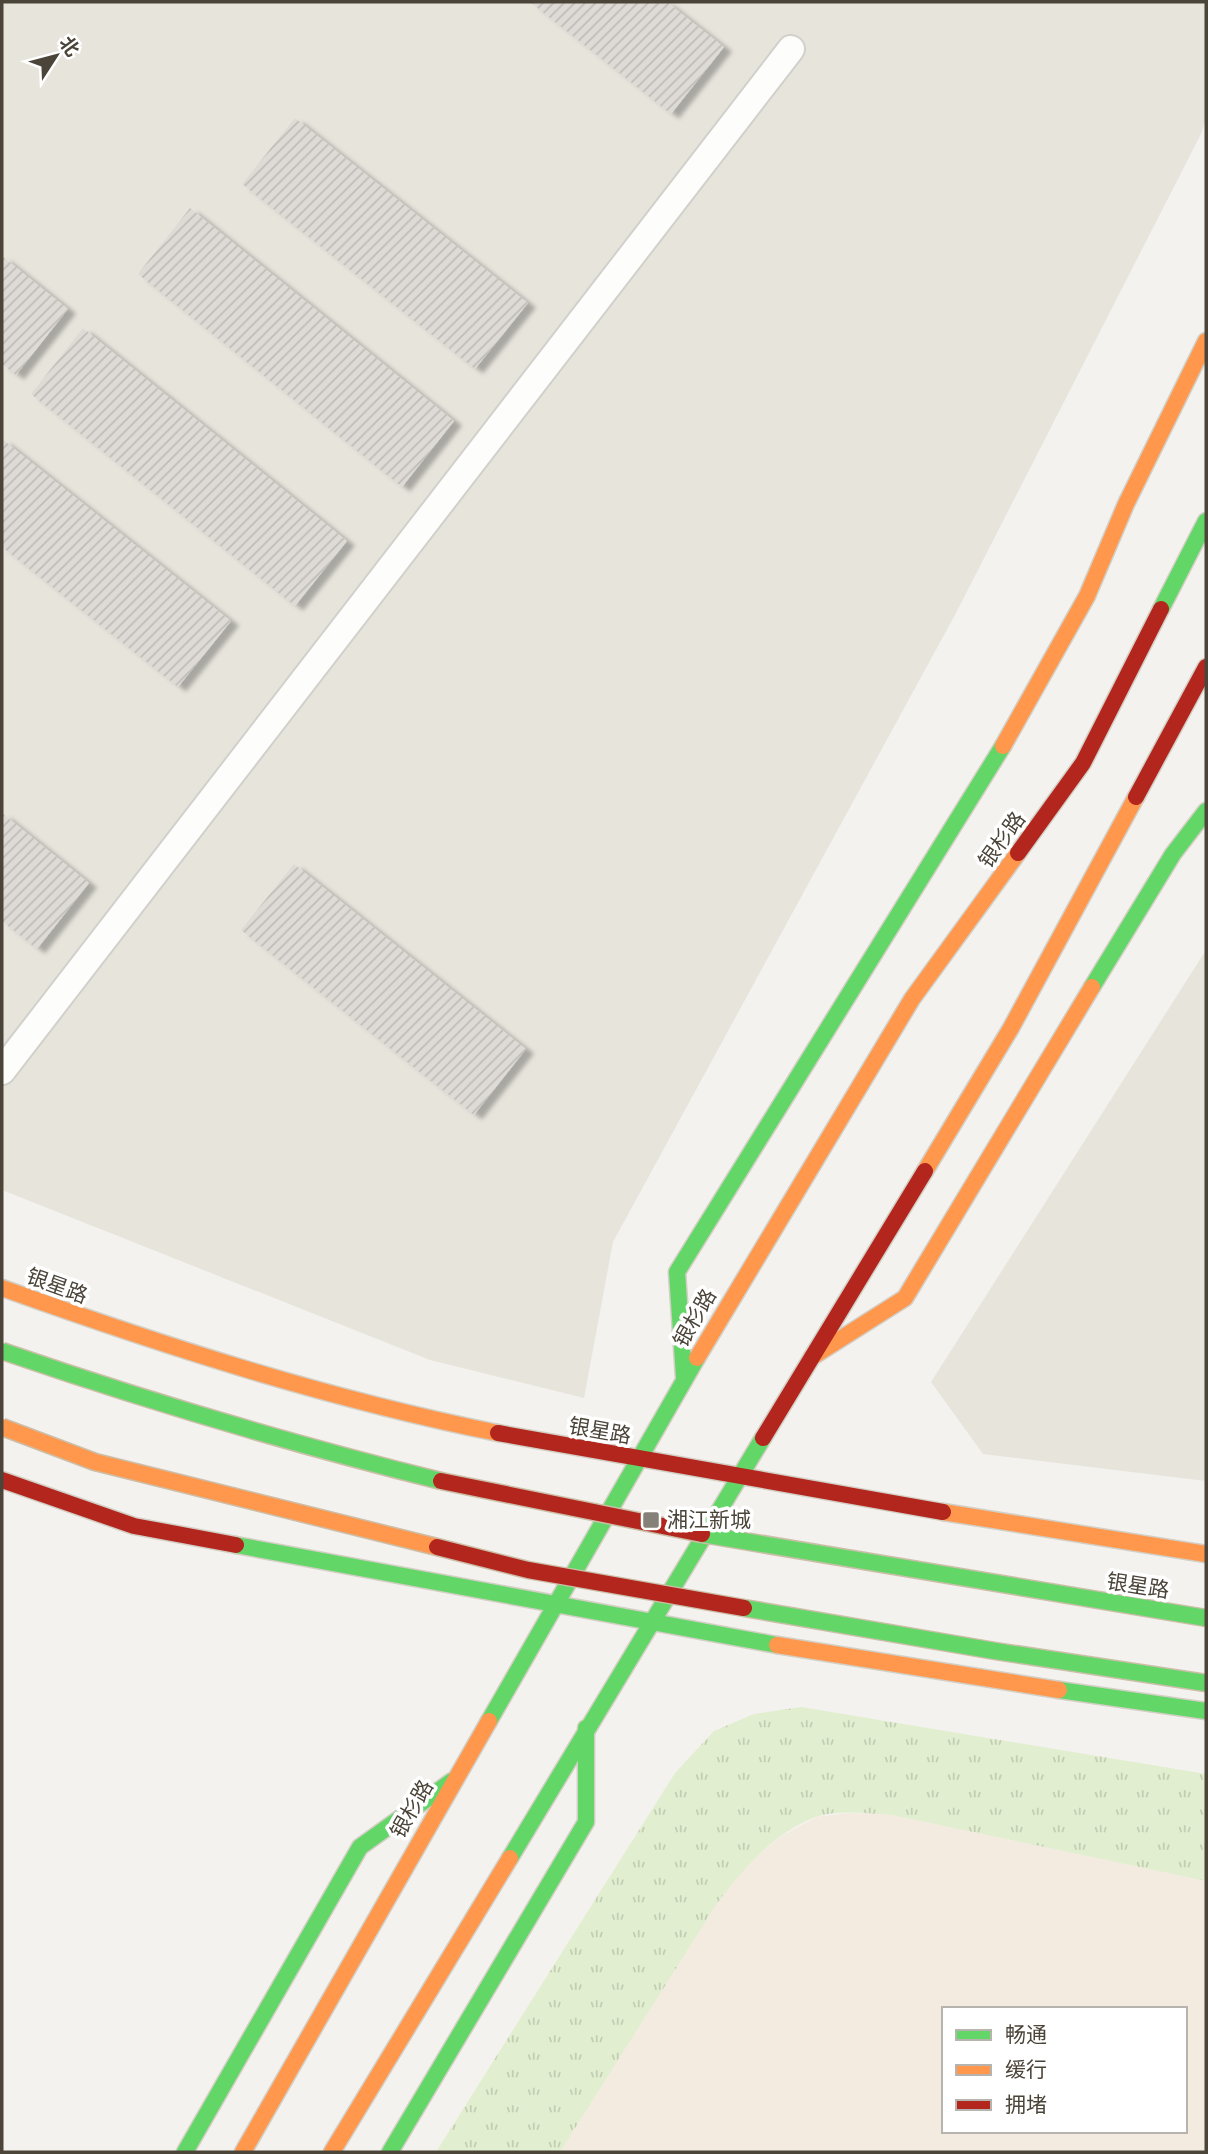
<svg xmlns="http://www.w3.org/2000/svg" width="1208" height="2154" viewBox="0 0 1208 2154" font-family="Mulish,'Noto Sans SC',sans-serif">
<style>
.residential{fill:#e7e4dc}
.commercial{fill:#f3ebdf;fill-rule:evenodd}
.grass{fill:url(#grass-tufts)}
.building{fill:url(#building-hatch);filter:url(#shadow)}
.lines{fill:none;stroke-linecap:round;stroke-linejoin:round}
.street-casing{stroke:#d2d0cb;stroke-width:30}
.fast-casing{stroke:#d3cfc5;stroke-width:19}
.slow-casing{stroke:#d3cfc5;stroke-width:19}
.jam-casing{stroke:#d3cfc5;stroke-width:19}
.street{stroke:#fdfdfc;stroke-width:26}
.fast{stroke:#63d668;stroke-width:16}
.slow{stroke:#ff974d;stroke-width:16}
.jam{stroke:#b3261e;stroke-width:16}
.fast-bridge-casing{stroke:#ccbfa9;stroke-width:19;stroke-linecap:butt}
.slow-bridge-casing{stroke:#ccbfa9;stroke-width:19;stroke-linecap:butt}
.jam-bridge-casing{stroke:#ccbfa9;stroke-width:19;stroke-linecap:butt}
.fast-bridge{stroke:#63d668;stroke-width:16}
.slow-bridge{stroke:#ff974d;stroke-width:16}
.jam-bridge{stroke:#b3261e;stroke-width:16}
.poi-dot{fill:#868178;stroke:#fff;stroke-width:2.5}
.labels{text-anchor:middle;stroke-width:7;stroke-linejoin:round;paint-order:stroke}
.street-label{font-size:21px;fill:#4b4439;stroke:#fff}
.poi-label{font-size:21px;fill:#4b4439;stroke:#fff;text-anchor:start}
</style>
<defs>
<pattern id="grass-tufts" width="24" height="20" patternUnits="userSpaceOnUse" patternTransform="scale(1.75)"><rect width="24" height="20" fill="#e1eecf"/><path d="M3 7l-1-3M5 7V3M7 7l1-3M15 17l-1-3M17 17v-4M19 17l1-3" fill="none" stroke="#c3cdb2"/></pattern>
<pattern id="building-hatch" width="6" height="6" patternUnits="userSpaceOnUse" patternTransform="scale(1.75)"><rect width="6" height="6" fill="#dedbd6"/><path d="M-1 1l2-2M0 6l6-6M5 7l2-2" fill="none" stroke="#c0bdb8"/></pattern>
<filter id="shadow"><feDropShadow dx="8" dy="4.5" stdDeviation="2" flood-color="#0004"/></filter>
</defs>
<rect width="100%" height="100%" fill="#f4f2ee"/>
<!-- residential -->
<path class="residential" d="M2,2H1206V118L1201,134L956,613L613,1242L584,1398L430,1360L2,1190Z
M1206,950V1481L983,1454L931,1382Z"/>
<!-- commercial -->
<path class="commercial" d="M850,1813L892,1815L1206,1881V2152H560L716,1905L745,1866L780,1837L817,1817ZM944,2009H1185V2131H944Z"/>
<!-- grass -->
<path class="grass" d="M801,1707L1206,1774V1881L892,1815C868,1814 839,1809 816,1817C773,1833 743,1869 716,1905L560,2152H436L675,1773L714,1731L754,1714Z"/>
<!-- building -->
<path class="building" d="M530,2H667L724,47L671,114Z
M295,118L528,303L475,369L242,184Z
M190,208L454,421L402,487L138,274Z
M2,256L68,309L16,375L2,364Z
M83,328L347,541L295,606L31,394Z
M2,439L231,621L178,687L2,547Z
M2,813L89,883L37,949L2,921Z
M294,864L526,1049L474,1115L241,930Z"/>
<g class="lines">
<!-- street casing -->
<g class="street-casing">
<path id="street" d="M2,1071L791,49"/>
</g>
<!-- fast casing -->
<g class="fast-casing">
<path id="fast" d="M1161,609L1206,521
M1092,987L1173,854L1206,811
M684,1377L677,1272L1003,746
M236,1545L777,1645
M1059,1690L1206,1711
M489,1721L697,1358
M510,1858L763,1438
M185,2152L360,1847L452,1781
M390,2152L586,1822V1728"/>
</g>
<!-- slow casing -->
<g class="slow-casing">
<path id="slow" d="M1003,746L1087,596L1126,504L1206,341
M925,1171L1011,1028L1136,797
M2,1288C164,1346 328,1399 498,1433
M812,1357L905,1298L1092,987
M697,1358L912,999L1018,853
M943,1512L1206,1554
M777,1645L1059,1690
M243,2152L489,1721
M332,2152L510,1858"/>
</g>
<!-- jam casing -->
<g class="jam-casing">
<path id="jam" d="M1136,797L1206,667
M1018,853L1083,763L1161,609
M498,1433L943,1512
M763,1438L925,1171
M2,1480L134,1526L236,1545"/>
</g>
<!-- street -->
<use href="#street" class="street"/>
<!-- fast -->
<use href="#fast" class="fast"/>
<!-- slow -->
<use href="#slow" class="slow"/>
<!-- jam -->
<use href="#jam" class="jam"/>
<!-- fast-bridge casing -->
<g class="fast-bridge-casing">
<path id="fast-bridge" d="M2,1351C147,1401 292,1444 441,1481
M702,1534L1206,1618
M744,1608L995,1651L1206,1683"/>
</g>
<!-- slow-bridge casing -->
<g class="slow-bridge-casing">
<path id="slow-bridge" d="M2,1427L95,1462L437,1547"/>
</g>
<!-- jam-bridge casing -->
<g class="jam-bridge-casing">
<path id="jam-bridge" d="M441,1481L702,1534
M437,1547L528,1570L744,1608"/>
</g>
<!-- fast-bridge -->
<use href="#fast-bridge" class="fast-bridge"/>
<!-- slow-bridge -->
<use href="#slow-bridge" class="slow-bridge"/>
<!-- jam-bridge -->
<use href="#jam-bridge" class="jam-bridge"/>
</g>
<!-- markers -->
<rect class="poi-dot" x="642" y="1511" width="18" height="18" rx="3.5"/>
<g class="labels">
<!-- street labels -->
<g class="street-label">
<text transform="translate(1002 840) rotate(-54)" y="7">银杉路</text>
<text transform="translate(57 1286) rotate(20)" y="7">银星路</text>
<text transform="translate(695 1318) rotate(-60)" y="7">银杉路</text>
<text transform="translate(600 1431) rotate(10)" y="7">银星路</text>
<text transform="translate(1138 1586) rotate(9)" y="7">银星路</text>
<text transform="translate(412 1809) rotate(-60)" y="7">银杉路</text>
</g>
<!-- poi labels -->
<g class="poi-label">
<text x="667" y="1527">湘江新城</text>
</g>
</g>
<!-- border -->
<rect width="1208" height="2154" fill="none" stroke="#4b4439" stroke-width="7"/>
<!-- legend -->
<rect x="942" y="2007" width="245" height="126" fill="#ffffff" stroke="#b7b4b0" stroke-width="2"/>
<rect x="956" y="2030" width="35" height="10" fill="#63d668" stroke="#b7b4b0" stroke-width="2"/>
<text x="1005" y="2042" font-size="21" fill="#4b4439">畅通</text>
<rect x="956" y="2065" width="35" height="10" fill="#ff974d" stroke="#b7b4b0" stroke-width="2"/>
<text x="1005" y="2077" font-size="21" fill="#4b4439">缓行</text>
<rect x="956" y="2100" width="35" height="10" fill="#b3261e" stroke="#b7b4b0" stroke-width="2"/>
<text x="1005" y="2112" font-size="21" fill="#4b4439">拥堵</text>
<!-- north arrow -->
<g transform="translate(56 56) rotate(54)" stroke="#ffffff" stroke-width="5" paint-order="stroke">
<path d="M0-5L12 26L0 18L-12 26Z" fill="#4b4439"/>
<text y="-10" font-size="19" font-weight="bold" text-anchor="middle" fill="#4b4439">北</text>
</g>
</svg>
